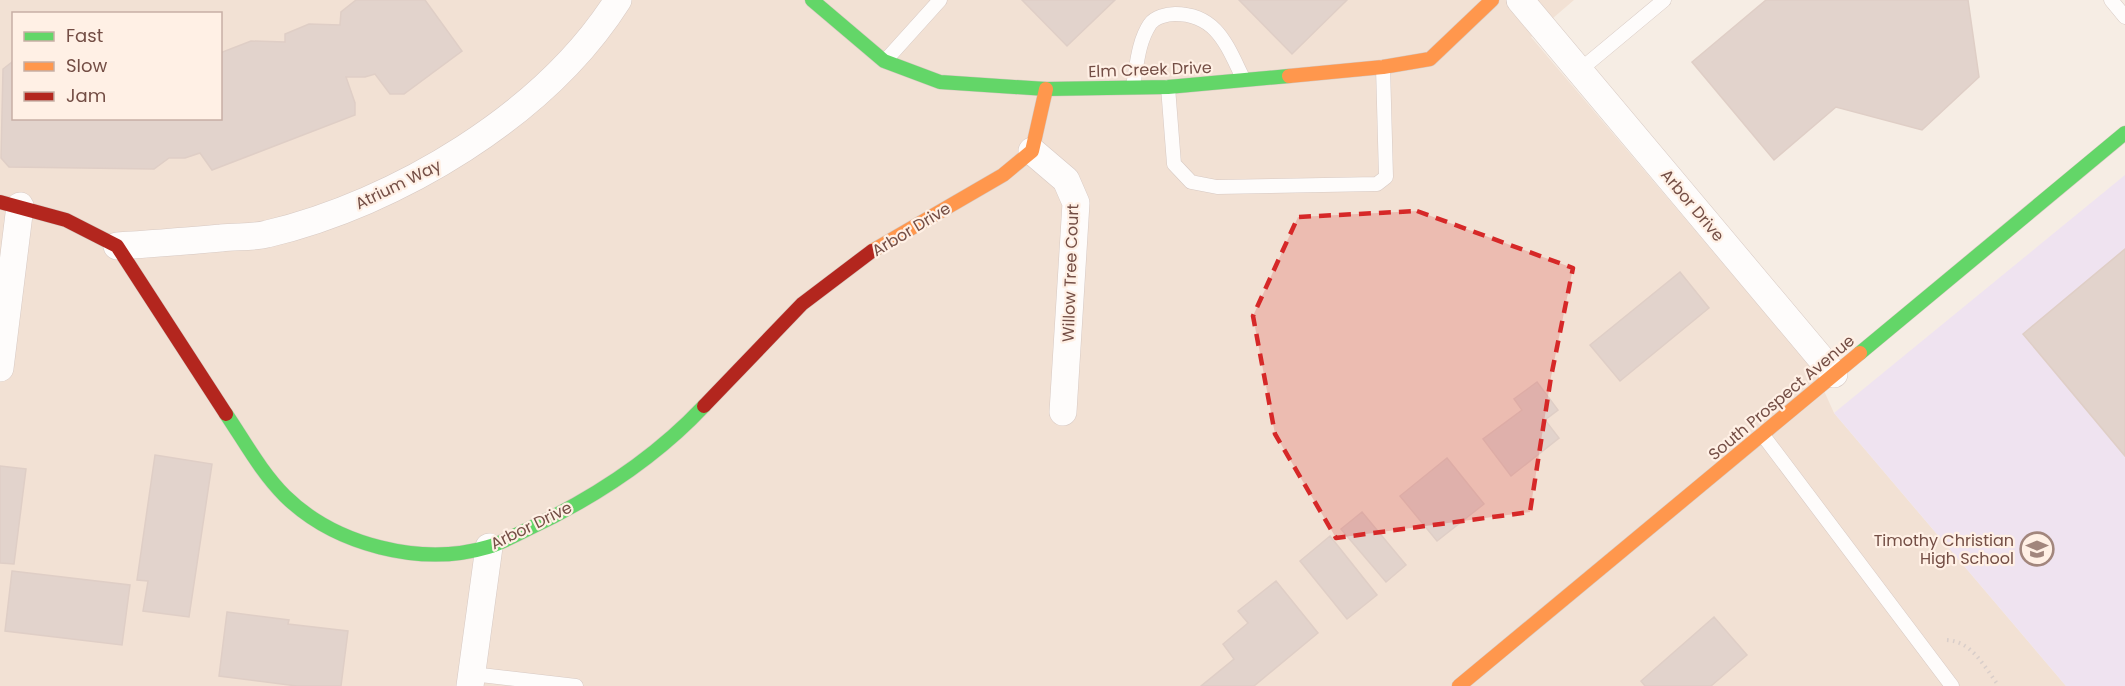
<svg xmlns="http://www.w3.org/2000/svg" width="2125" height="686" viewBox="0 0 2125 686" font-family="Poppins,sans-serif">
<style>
.residential{fill:#f2e1d4;fill-rule:evenodd}
.education{fill:#efe3f0}
.building{fill:#e2d3cc;stroke:#dfcec6;stroke-width:1.5}
.lines{fill:none;stroke-linecap:round;stroke-linejoin:round}
.lane-casing{stroke:#d7c9c3;stroke-width:15}
.street-casing{stroke:#d7c9c3;stroke-width:28}
.fast-casing{stroke:#d6c8c1;stroke-width:15}
.slow-casing{stroke:#d6c8c1;stroke-width:15}
.jam-casing{stroke:#d6c8c1;stroke-width:15}
.path{stroke:#d9ceca;stroke-width:4;stroke-dasharray:1.5 4.5;stroke-linecap:butt}
.lane{stroke:#fefcfb;stroke-width:14}
.street{stroke:#fefcfb;stroke-width:27}
.fast{stroke:#63d668;stroke-width:14}
.slow{stroke:#ff974d;stroke-width:14}
.jam{stroke:#b3261e;stroke-width:14}
.marked{fill:#d62828;fill-opacity:0.2;stroke:#d62828;stroke-width:4.5;stroke-dasharray:12 8;stroke-linejoin:round}
.labels{text-anchor:middle;stroke-width:4.5;stroke-linejoin:round;paint-order:stroke}
.street-label{font-size:16px;fill:#744e45;stroke:#fff0e5}
.poi-label{font-size:16px;fill:#744e45;stroke:#fff0e5;text-anchor:end}
</style>
<rect width="100%" height="100%" fill="#f6ede4"/>
<!-- residential -->
<path class="residential" d="M0,0H1574L1531,37L1816,373L1834,413L2066,686H0ZM14,14H220V118H14Z"/>
<!-- education -->
<path class="education" d="M2125,175V686H2066L1834,413Z"/>
<!-- building -->
<path class="building" d="M356,0H425L462,51L404,94H390L375,74L365,77H346L355,103V115L212,170L200,153L185,158H169L154,169L9,167L1,158L3,69L12,62L14,118H220V53L251,41L285,42V34L309,24L340,25L341,12Z
M1022,0H1115L1067,46Z
M1239,0H1347L1292,54Z
M1766,0H1968L1979,77L1922,130L1836,107L1774,160L1692,62Z
M2125,249V456L2023,334Z
M1680,272L1709,308L1620,381L1590,345Z
M1537,382L1558,410L1545,420L1559,438L1511,476L1483,439L1522,410L1514,399Z
M155,455L212,464L189,617L143,611L148,581L137,580Z
M1447,458L1484,504L1437,541L1400,496Z
M0,466L26,469L14,564L0,563Z
M1362,512L1406,565L1386,582L1341,529Z
M1330,536L1377,595L1347,619L1300,561Z
M12,571L130,585L122,645L5,631Z
M1276,581L1318,633L1254,686H1201L1234,659L1223,644L1248,623L1238,611Z
M227,612L289,620L288,624L348,631L341,686H297L219,676Z
M1714,617L1747,655L1711,686H1645L1641,681Z"/>
<g class="lines">
<!-- lane casing -->
<g class="lane-casing">
<path id="lane" d="M2111,0L2125,17
M885,61L940,0
M1580,70L1664,0
M1133,86C1137,65 1138,42 1150,24C1155,17 1167,14 1175,14C1217,14 1227,46 1243,78
M1168,87L1174,164L1191,182L1217,187L1377,184L1386,177L1383,67
M1762,434L1952,686
M472,674L576,686"/>
</g>
<!-- street casing -->
<g class="street-casing">
<path id="street" d="M1520,0L1834,374
M1032,151L1066,180L1076,203L1063,412
M117,246C152,244 187,241 221,238C236,236 252,238 267,234C397,203 545,115 618,0
M0,368L20,206
M470,686L489,547"/>
</g>
<!-- fast casing -->
<g class="fast-casing">
<path id="fast" d="M812,0L884,61L940,82L1046,89L1168,87L1289,76
M1860,353L2125,133
M226,414C245,442 261,472 285,496C335,545 421,567 488,547C501,543 514,536 526,530C590,500 655,458 704,406"/>
</g>
<!-- slow casing -->
<g class="slow-casing">
<path id="slow" d="M1289,76L1383,67L1430,59L1492,0
M872,251L1003,175L1032,151L1046,89
M1459,686L1860,353"/>
</g>
<!-- jam casing -->
<g class="jam-casing">
<path id="jam" d="M0,202L66,220L117,246L226,414
M704,406L802,304L872,251"/>
</g>
<!-- path -->
<path class="path" d="M1947,640C1973,642 1984,667 1999,686"/>
<!-- lane -->
<use href="#lane" class="lane"/>
<!-- street -->
<use href="#street" class="street"/>
<!-- fast -->
<use href="#fast" class="fast"/>
<!-- slow -->
<use href="#slow" class="slow"/>
<!-- jam -->
<use href="#jam" class="jam"/>
</g>
<!-- marked area -->
<path class="marked" d="M1417,211L1573,268L1551,377L1530,512L1336,538L1275,434L1253,316L1298,217Z"/>
<!-- icons -->
<defs>
<g id="school-ring" transform="scale(1.725)"><circle r="9.5" fill="#fff0e5" stroke="#a2867d" stroke-width="1.5"/><path d="M0-5L7-2L0 1L-7-2ZM-4 1L0 2.5L4 1V4Q0 6-4 4Z" fill="#a2867d"/></g>
</defs>
<g fill-rule="evenodd">
<use href="#school-ring" x="2037" y="549"/>
</g>
<g class="labels">
<!-- street labels -->
<g class="street-label">
<text transform="translate(1150 69) rotate(-2)" y="6">Elm Creek Drive</text>
<text transform="translate(398 184) rotate(-26)" y="6">Atrium Way</text>
<text transform="translate(1693 205) rotate(50)" y="6">Arbor Drive</text>
<text transform="translate(911 229) rotate(-31)" y="6">Arbor Drive</text>
<text transform="translate(1070 273) rotate(-88)" y="6">Willow Tree Court</text>
<text transform="translate(1781 397) rotate(-40)" y="6">South Prospect Avenue</text>
<text transform="translate(531 525) rotate(-26)" y="6">Arbor Drive</text>
</g>
<!-- poi labels -->
<g class="poi-label">
<text x="2014" y="546">Timothy Christian<tspan x="2014" dy="18">High School</tspan></text>
</g>
</g>
<!-- legend -->
<rect x="12" y="12" width="210" height="108" fill="#fff0e5" stroke="#c7afa5" stroke-width="1.5"/>
<rect x="24" y="32" width="30" height="9" fill="#63d668" stroke="#c7afa5" stroke-width="1.5"/>
<text x="66" y="42" font-size="18" fill="#744e45">Fast</text>
<rect x="24" y="62" width="30" height="9" fill="#ff974d" stroke="#c7afa5" stroke-width="1.5"/>
<text x="66" y="72" font-size="18" fill="#744e45">Slow</text>
<rect x="24" y="92" width="30" height="9" fill="#b3261e" stroke="#c7afa5" stroke-width="1.5"/>
<text x="66" y="102" font-size="18" fill="#744e45">Jam</text>
</svg>
